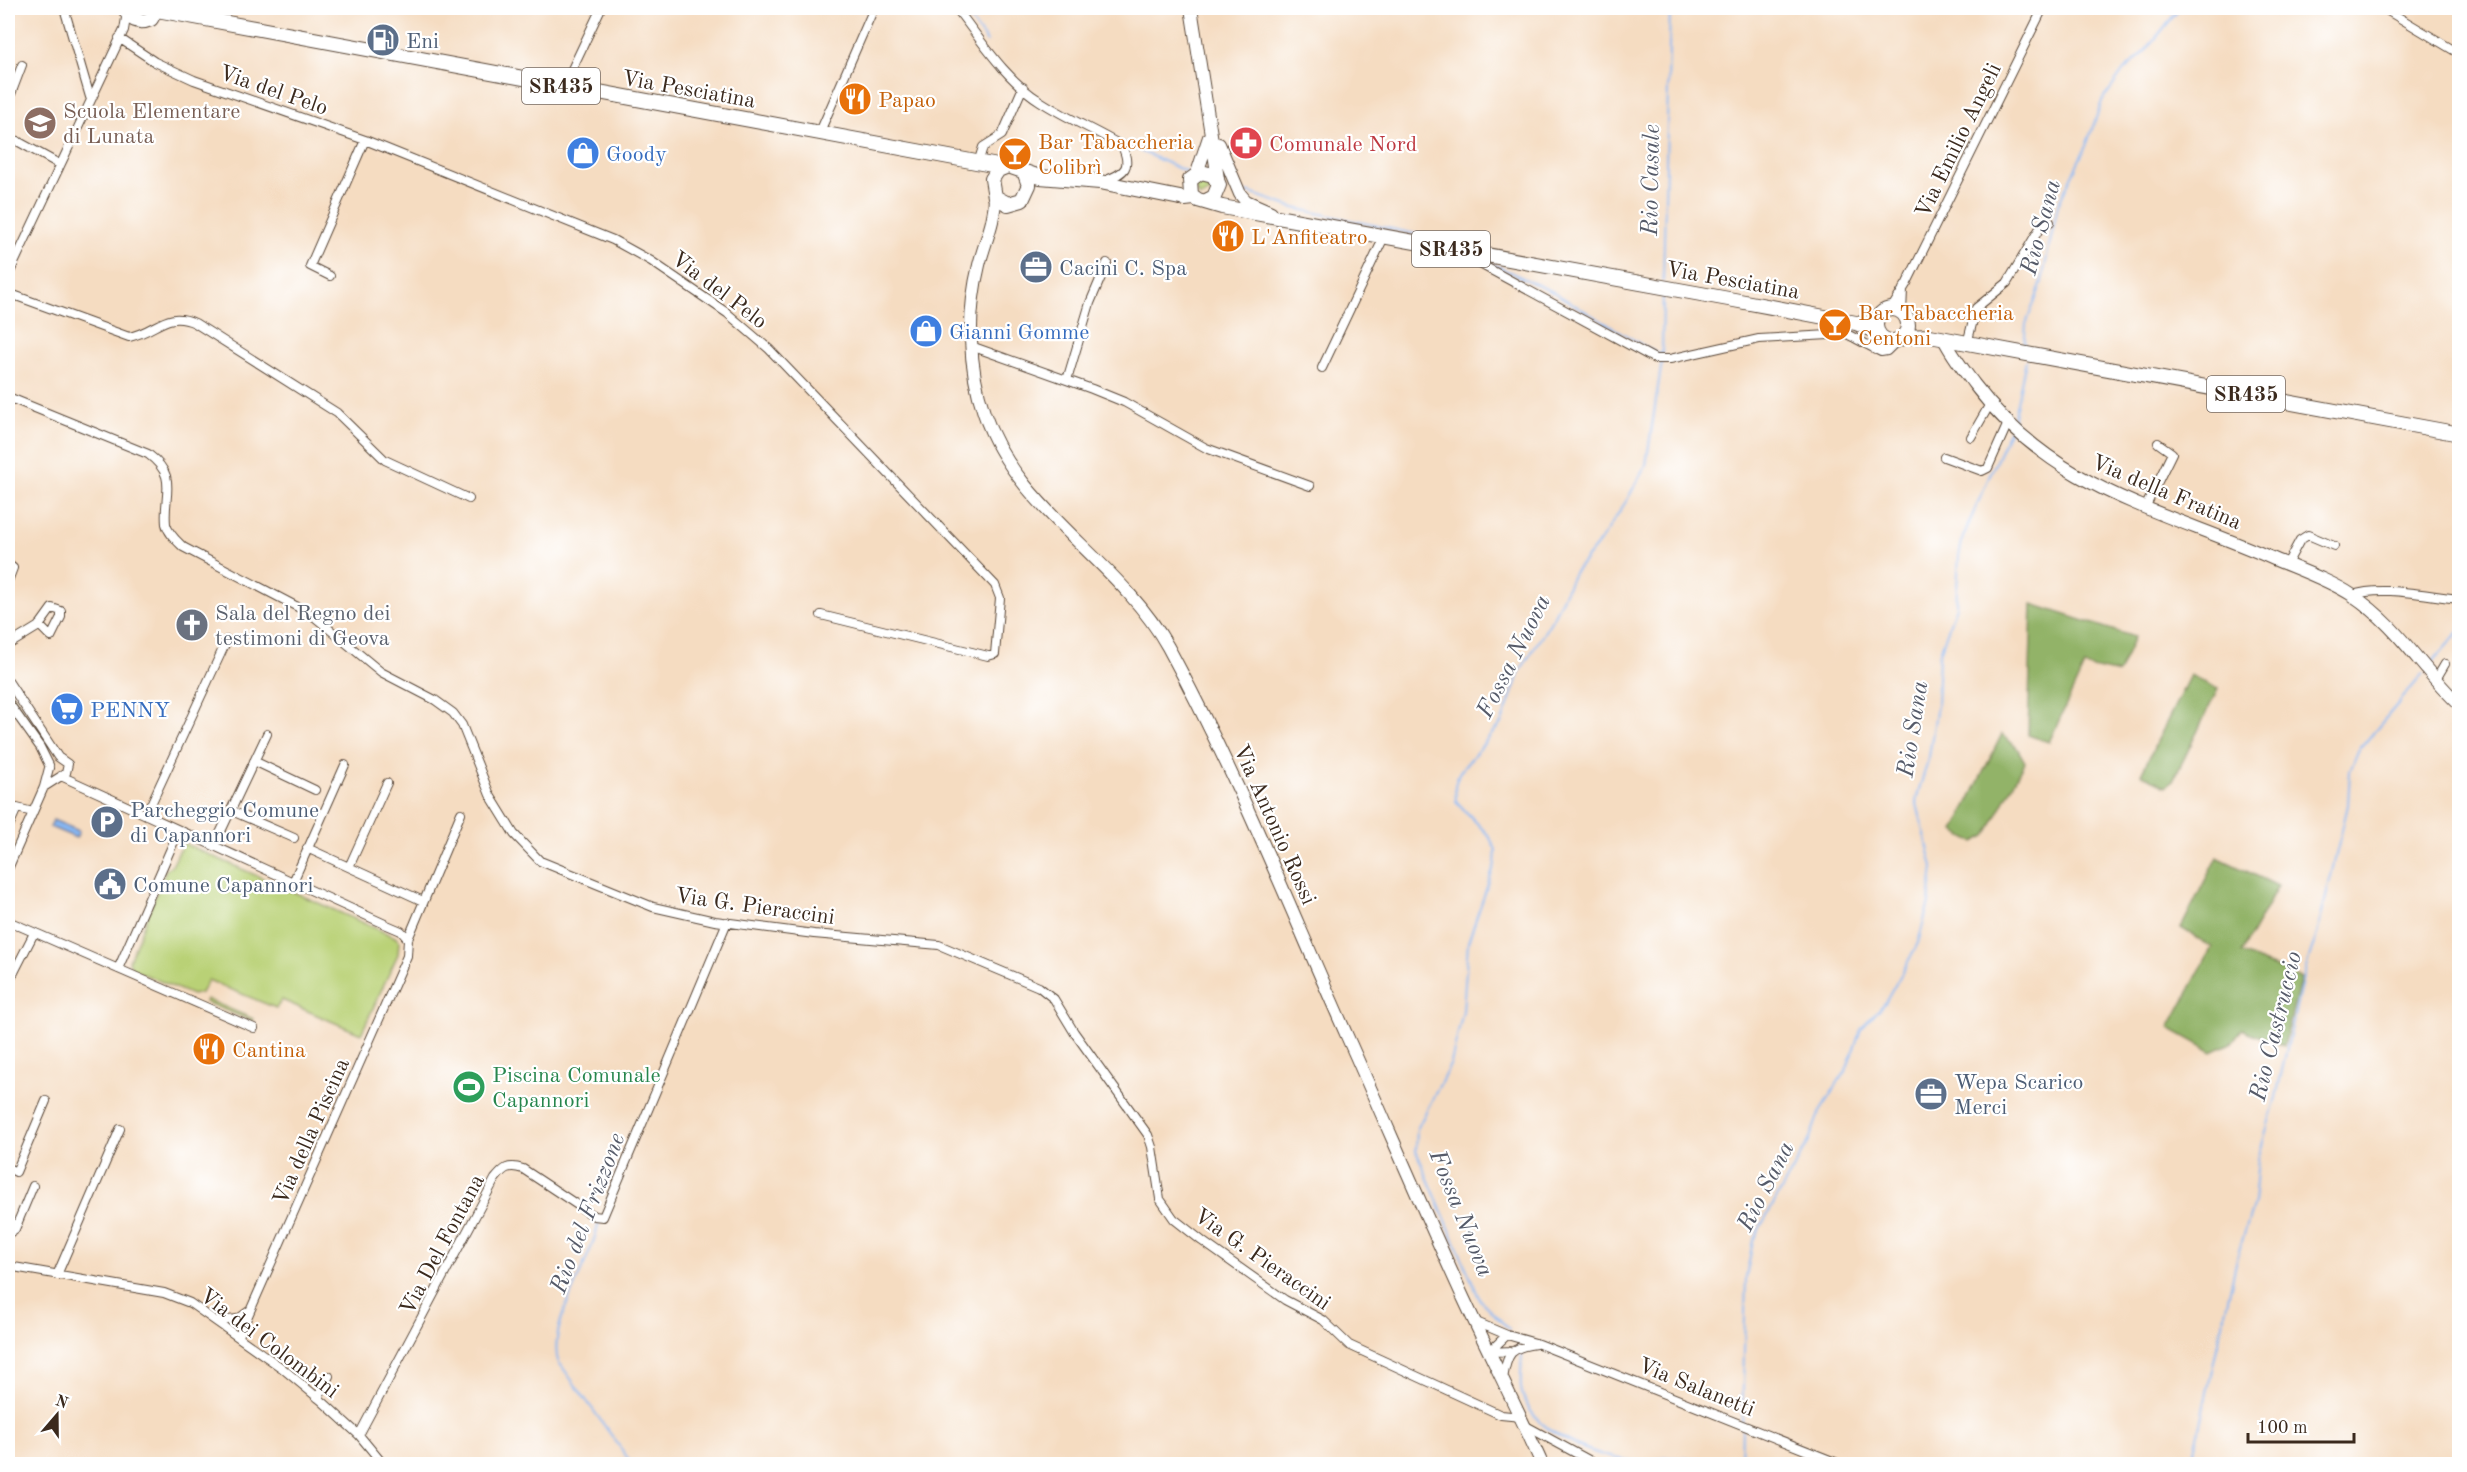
<svg xmlns="http://www.w3.org/2000/svg" width="2467" height="1472" viewBox="0 0 2467 1472" font-family="'Old Standard TT',serif">
<style>
.green{fill:#b9d176;stroke:#7a7e4a;stroke-width:1.5}
.forest{fill:#92b367;stroke:#666e42;stroke-width:1.5}
.water{fill:#88b7f3;stroke:#627088;stroke-width:1.5}
.lines{fill:none;stroke-linecap:round;stroke-linejoin:round}
.stream{stroke:#88b7f3;stroke-width:2}
.street-casing{stroke:#574536;stroke-width:10}
.secondary-casing{stroke:#574536;stroke-width:14}
.primary-casing{stroke:#574536;stroke-width:16}
.street{stroke:#fff;stroke-width:8}
.secondary{stroke:#fff;stroke-width:12}
.primary{stroke:#fff;stroke-width:14}
.labels{text-anchor:middle;stroke-width:4.5;stroke-linejoin:round;paint-order:stroke}
.shield{fill:#fff;stroke:#766a62;stroke-width:1.5}
.shield-label{font-size:21px;font-weight:bold;fill:#3b2a1e}
.service-label{font-size:22px;fill:#4e5e75;stroke:#fff;text-anchor:start}
.street-label{font-size:22px;fill:#3b2a1e;stroke:#fff}
.food-label{font-size:22px;fill:#c56008;stroke:#fff;text-anchor:start}
.education-label{font-size:22px;fill:#785e54;stroke:#fff;text-anchor:start}
.health-label{font-size:22px;fill:#be3a42;stroke:#fff;text-anchor:start}
.shop-label{font-size:22px;fill:#366cbe;stroke:#fff;text-anchor:start}
.worship-label{font-size:22px;fill:#5b616d;stroke:#fff;text-anchor:start}
.leisure-label{font-size:22px;fill:#27864d;stroke:#fff;text-anchor:start}
.water-label{font-size:24px;font-style:italic;fill:#565b69;stroke:#fff}
</style>
<rect width="100%" height="100%" fill="#fff"/>
<filter id="ink" filterUnits="userSpaceOnUse"><feTurbulence type="fractalNoise" baseFrequency=".0167" numOctaves="2"/><feDisplacementMap in="SourceGraphic" scale="12" xChannelSelector="R" yChannelSelector="G"/><feConvolveMatrix kernelMatrix="1 2 1 2 8 2 1 2 1" color-interpolation-filters="sRGB"/></filter>
<filter id="wash" filterUnits="userSpaceOnUse"><feTurbulence type="fractalNoise" baseFrequency=".008" numOctaves="4" result="noise"/><feDisplacementMap in="SourceGraphic" scale="24" xChannelSelector="R" yChannelSelector="G"/><feGaussianBlur stdDeviation="1.35" result="paint"/><feColorMatrix in="noise" values="0 0 0 0 0 0 0 0 0 0 0 0 0 0 0 0 0 1.4 0 .05"/><feComposite in="paint" operator="in"/></filter>
<g filter="url(#wash)">
<rect width="100%" height="100%" fill="#f5dcc1"/>
<!-- green -->
<path class="green" d="M1208,175L1215,190L1200,197L1193,184Z
M8,689L50,752L47,754L8,694Z
M183,843L395,937L399,941L398,954L361,1034L282,1000L276,1008L208,980L201,993L192,995L132,969L129,961L166,870L173,864Z
M206,999L253,1019L252,1021L205,1002Z"/>
<!-- forest -->
<path class="forest" d="M2032,604L2134,637L2118,674L2084,666L2049,742L2028,735Z
M2190,675L2218,689L2173,781L2166,786L2141,774Z
M2002,734L2017,748L2025,762L1986,836L1974,842L1954,831Z
M2217,857L2278,886L2241,953L2301,978L2284,1046L2242,1029L2233,1042L2212,1052L2169,1028L2212,947L2181,928Z"/>
<!-- water -->
<path class="water" d="M53,820L79,831L76,838L50,827Z"/>
<g class="lines">
<!-- stream -->
<path class="stream" d="M962,8L987,42
M1123,143L1187,172
M1247,192L1294,208L1480,248
M1488,262L1553,292L1656,353L1662,354
M1663,281L1670,8
M2024,348L2026,324L2041,285L2058,205L2086,146L2102,101L2124,70L2142,55L2180,8
M1662,356L1663,292
M2013,421L2026,360
M2430,665L2460,630
M599,1220C593,1261 547,1322 558,1361L632,1464
M1509,1329L1480,1300L1416,1151L1417,1129L1451,1063L1463,1011L1468,942L1495,864L1496,850L1489,836L1456,801L1455,785L1459,773L1502,722L1520,671L1553,618L1574,573L1599,543L1627,500L1646,465L1662,361
M1522,1352C1522,1363 1520,1377 1521,1388C1528,1433 1599,1459 1639,1462C1648,1462 1657,1459 1666,1458C1683,1457 1699,1460 1716,1464
M1742,1423L1746,1278L1753,1240L1808,1143L1820,1111L1847,1068L1861,1029L1885,1003L1903,971L1918,943L1929,902L1933,867L1916,800L1929,757L1937,705L1939,655L1956,606L1959,556L1963,537L2010,429
M1741,1464L1742,1429
M2191,1464L2238,1254L2254,1203L2258,1159L2276,1097L2303,977L2317,934L2348,805L2350,771L2358,751L2423,674"/>
</g>
</g>
<g filter="url(#ink)">
<g class="lines">
<!-- street casing -->
<g class="street-casing">
<path id="street" d="M64,8L90,97
M956,8C981,40 1005,79 1040,101C1066,118 1095,130 1122,146C1132,168 1125,173 1104,181
M2184,8H2189
M2383,8L2460,54
M119,38L155,62L194,80L365,140L613,240L651,261L727,313L769,349L995,585L1000,598L995,654L988,656L821,615
M564,86L601,8
M8,102L22,65
M819,134L874,8
M8,136L59,164
M978,163L983,147L1002,135L1023,87
M1474,253L1480,264L1655,359H1670L1759,339L1847,334L1881,352L1887,351L1897,341
M8,276L124,30L127,12
M330,276L310,266L365,140
M8,293L129,337C158,331 165,310 195,323L337,413L385,460L469,499
M1891,309L1907,283L2043,8
M1902,313L1903,289
M1967,344L1976,308L2007,283L2041,226L2050,222
M971,346L1092,389L1124,402L1206,448L1310,486
M1875,350L1880,345V337
M1322,368L1384,237
M1067,380L1090,303L1107,263
M8,397L148,454C179,477 163,493 166,524C168,533 176,540 183,547L311,614L381,672L435,700L453,713L462,725L490,795L514,834L540,861L653,907L715,921L814,934L939,945L1039,987L1054,999L1074,1032L1148,1135L1152,1147L1160,1199L1174,1219L1202,1241L1285,1300L1323,1320L1349,1345L1501,1415L1521,1417
M1971,437L1990,404
M1944,457L1982,471L1988,468L2008,423
M2145,508L2172,453L2158,443
M8,564L13,568L8,581
M2287,564L2300,540L2308,535L2334,546
M2352,595C2384,585 2426,596 2460,599
M8,645L39,626L52,608L61,611V617L51,637L39,625
M8,681L58,757L68,764L66,773L44,787
M2435,681L2445,664
M8,702L40,747L49,765
M254,761L315,790
M61,776L387,925L401,931L408,939
M232,811L294,838
M146,815L227,640
M8,828L17,808L33,812
M214,846L267,734
M307,848L423,901
M349,867L387,783
M8,869L44,787L49,768
M293,882L345,765
M8,921L254,1028
M118,969L179,830
M8,984L34,933
M8,1168L16,1172L46,1101
M8,1234L15,1229L33,1186
M8,1266L164,1293L190,1303L282,1368L323,1402L359,1435L383,1464
M57,1275L120,1129
M217,1321L238,1319L249,1311
M1474,1321L1507,1335L1539,1344L1840,1464
M239,1336L407,956L408,939L461,813
M1489,1352L1507,1335
M1489,1352L1513,1351
M1503,1379C1507,1354 1510,1347 1536,1344
M318,1398L329,1376
M1526,1426L1596,1464
M359,1435L495,1179C504,1168 508,1164 523,1169L594,1216L603,1217L727,922
M2442,1464L2460,1460"/>
</g>
<!-- secondary casing -->
<g class="secondary-casing">
<path id="secondary" d="M1191,8L1219,185
M1219,144L1240,194L1246,201L1271,212
M1197,173L1209,137
M995,197C995,222 985,241 979,265C967,314 968,366 984,413C1017,511 1119,559 1168,647C1236,772 1289,906 1347,1036C1386,1123 1423,1210 1463,1297C1489,1353 1517,1408 1542,1464
M1944,339C1952,355 1963,369 1974,384C2055,491 2158,508 2274,559C2300,570 2329,580 2352,595C2400,627 2420,668 2460,705"/>
</g>
<!-- primary casing -->
<g class="primary-casing">
<path id="primary" d="M125,8C129,20 139,24 151,19L157,8
M157,10L1003,167
M1025,174L1029,185L1022,200L1008,204L995,197L992,179L998,170L1008,166L1040,177L1100,182L1185,199L1194,198
M1206,201L1214,197L1219,185L1213,175L1201,172L1190,180L1191,195L1198,200L1222,207L1734,300L1856,323L1876,331
M1876 325a16 16 0 1 1 32 0a16 16 0 1 1-32 0Z
M1904,337L1930,336L2460,434"/>
</g>
<!-- street -->
<use href="#street" class="street"/>
<!-- secondary -->
<use href="#secondary" class="secondary"/>
<!-- primary -->
<use href="#primary" class="primary"/>
</g>
</g>
<!-- icons -->
<defs>
<g id="fuel-disc" transform="scale(1.725)"><circle r="9.5" fill="#5c6f8a" stroke="#fff"/><path d="M-5.5-6h7V0h2V4h1.3V-2.5L3-4.5l.8-.8L6-3V5H2.5V1h-1V6h-7ZM-4.2-4.7v3.2H.2V-4.7Z" fill="#fff"/></g>
<g id="restaurant-disc" transform="scale(1.725)"><circle r="9.5" fill="#e8710a" stroke="#fff"/><path d="M-5-6h1v4h1v-4h1v4h1v-4h1v5L-1.5 .5V6h-2V.5L-5-1ZM5-6V6H3V1.5H1.5Q1.5-4 5-6Z" fill="#fff"/></g>
<g id="school-disc" transform="scale(1.725)"><circle r="9.5" fill="#8d6e63" stroke="#fff"/><path d="M0-5L7-2L0 1L-7-2ZM-4 1L0 2.5L4 1V4Q0 6-4 4Z" fill="#fff"/></g>
<g id="pharmacy-disc" transform="scale(1.725)"><circle r="9.5" fill="#e0444e" stroke="#fff"/><path d="M-2-6h4v4h4v4h-4v4h-4v-4h-4v-4h4Z" fill="#fff"/></g>
<g id="shop-disc" transform="scale(1.725)"><circle r="9.5" fill="#3f7fe0" stroke="#fff"/><path d="M-5-2.5h2.3a2.7 3.5 0 0 1 5.4 0H5L5.5 6h-11ZM-1.5-2.5h3a1.5 2.3 0 0 0-3 0Z" fill="#fff"/></g>
<g id="bar-disc" transform="scale(1.725)"><circle r="9.5" fill="#e8710a" stroke="#fff"/><path d="M-6-5H6L.8 .8V4.5H3.5V6h-7V4.5H-.8V.8Z" fill="#fff"/></g>
<g id="office-disc" transform="scale(1.725)"><circle r="9.5" fill="#5c6f8a" stroke="#fff"/><path d="M-6-3h4V-5.5h4V-3h4V5H-6ZM-1-4.5V-3h2v-1.5ZM-6 0V1H6V0Z" fill="#fff"/></g>
<g id="church-disc" transform="scale(1.725)"><circle r="9.5" fill="#6b7280" stroke="#fff"/><path d="M-1.2-6h2.4v3.5h3.3v2.4h-3.3V6h-2.4V-.1h-3.3v-2.4h3.3Z" fill="#fff"/></g>
<g id="supermarket-disc" transform="scale(1.725)"><circle r="9.5" fill="#3f7fe0" stroke="#fff"/><path d="M-6-5.5h2.5l.6 2H6L4.5 2H-2.5L-4.4-4H-6ZM-1.5 3.2a1.3 1.3 0 1 0 .1 0ZM3 3.2a1.3 1.3 0 1 0 .1 0Z" fill="#fff"/></g>
<g id="parking-disc" transform="scale(1.725)"><circle r="9.5" fill="#5c6f8a" stroke="#fff"/><path d="M-3.5-5.5H1a3.5 3.5 0 0 1 0 7H-1V5.5H-3.5ZM-1-3.4V-.6H.8a1.4 1.4 0 0 0 0-2.8Z" fill="#fff"/></g>
<g id="civic-disc" transform="scale(1.725)"><circle r="9.5" fill="#5c6f8a" stroke="#fff"/><path d="M-.6-6.5H3V-4.5H.6V-3L4-1V1h2V6H-6V1h2V-1L-.6-3ZM-1.2 2.5V6h2.4V2.5Z" fill="#fff"/></g>
<g id="stadium-disc" transform="scale(1.725)"><circle r="9.5" fill="#2e9e5b" stroke="#fff"/><path d="M0-5a6.5 5 0 1 0 0 10a6.5 5 0 1 0 0-10ZM-3.5-1.8h7v3.6h-7Z" fill="#fff"/></g>
</defs>
<g fill-rule="evenodd">
<use href="#fuel-disc" x="383" y="40"/>
<use href="#restaurant-disc" x="855" y="99"/>
<use href="#school-disc" x="40" y="123"/>
<use href="#pharmacy-disc" x="1246" y="143"/>
<use href="#shop-disc" x="583" y="153"/>
<use href="#bar-disc" x="1015" y="154"/>
<use href="#restaurant-disc" x="1228" y="236"/>
<use href="#office-disc" x="1036" y="267"/>
<use href="#bar-disc" x="1835" y="325"/>
<use href="#shop-disc" x="926" y="331"/>
<use href="#church-disc" x="192" y="625"/>
<use href="#supermarket-disc" x="67" y="709"/>
<use href="#parking-disc" x="107" y="822"/>
<use href="#civic-disc" x="110" y="884"/>
<use href="#restaurant-disc" x="209" y="1049"/>
<use href="#stadium-disc" x="469" y="1087"/>
<use href="#office-disc" x="1931" y="1094"/>
</g>
<g class="labels">
<!-- shield labels -->
<g class="shield">
<rect x="522" y="68" width="78" height="36" rx="4.5"/>
<rect x="1412" y="231" width="78" height="36" rx="4.5"/>
<rect x="2207" y="376" width="78" height="36" rx="4.5"/>
</g>
<g class="shield-label">
<text x="561" y="93">SR435</text>
<text x="1451" y="256">SR435</text>
<text x="2246" y="401">SR435</text>
</g>
<!-- service labels -->
<g class="service-label">
<text x="406" y="48">Eni</text>
<text x="1059" y="275">Cacini C. Spa</text>
<text x="130" y="817">Parcheggio Comune<tspan x="130" dy="25">di Capannori</tspan></text>
<text x="133" y="892">Comune Capannori</text>
<text x="1954" y="1089">Wepa Scarico<tspan x="1954" dy="25">Merci</tspan></text>
</g>
<!-- street labels -->
<g class="street-label">
<text transform="translate(689 88) rotate(10)" y="8">Via Pesciatina</text>
<text transform="translate(274 89) rotate(19)" y="8">Via del Pelo</text>
<text transform="translate(1957 140) rotate(-64)" y="8">Via Emilio Angeli</text>
<text transform="translate(1733 279) rotate(10)" y="8">Via Pesciatina</text>
<text transform="translate(720 289) rotate(37)" y="8">Via del Pelo</text>
<text transform="translate(2167 491) rotate(23)" y="8">Via della Fratina</text>
<text transform="translate(1276 824) rotate(66)" y="8">Via Antonio Rossi</text>
<text transform="translate(755 905) rotate(8)" y="8">Via G. Pieraccini</text>
<text transform="translate(310 1131) rotate(-66)" y="8">Via della Piscina</text>
<text transform="translate(441 1244) rotate(-62)" y="8">Via Del Fontana</text>
<text transform="translate(1263 1258) rotate(35)" y="8">Via G. Pieraccini</text>
<text transform="translate(270 1342) rotate(37)" y="8">Via dei Colombini</text>
<text transform="translate(1697 1386) rotate(22)" y="8">Via Salanetti</text>
</g>
<!-- food labels -->
<g class="food-label">
<text x="878" y="107">Papao</text>
<text x="1038" y="149">Bar Tabaccheria<tspan x="1038" dy="25">Colibrì</tspan></text>
<text x="1251" y="244">L'Anfiteatro</text>
<text x="1858" y="320">Bar Tabaccheria<tspan x="1858" dy="25">Centoni</tspan></text>
<text x="232" y="1057">Cantina</text>
</g>
<!-- education labels -->
<g class="education-label">
<text x="63" y="118">Scuola Elementare<tspan x="63" dy="25">di Lunata</tspan></text>
</g>
<!-- health labels -->
<g class="health-label">
<text x="1269" y="151">Comunale Nord</text>
</g>
<!-- shop labels -->
<g class="shop-label">
<text x="606" y="161">Goody</text>
<text x="949" y="339">Gianni Gomme</text>
<text x="90" y="717">PENNY</text>
</g>
<!-- worship labels -->
<g class="worship-label">
<text x="215" y="620">Sala del Regno dei<tspan x="215" dy="25">testimoni di Geova</tspan></text>
</g>
<!-- leisure labels -->
<g class="leisure-label">
<text x="492" y="1082">Piscina Comunale<tspan x="492" dy="25">Capannori</tspan></text>
</g>
<!-- water labels -->
<g class="water-label">
<text transform="translate(1650 180) rotate(-89)" y="8">Rio Casale</text>
<text transform="translate(2040 227) rotate(-75)" y="8">Rio Sana</text>
<text transform="translate(1513 656) rotate(-63)" y="8">Fossa Nuova</text>
<text transform="translate(1912 729) rotate(-81)" y="8">Rio Sana</text>
<text transform="translate(2275 1026) rotate(-76)" y="8">Rio Castruccio</text>
<text transform="translate(1765 1186) rotate(-63)" y="8">Rio Sana</text>
<text transform="translate(587 1213) rotate(-69)" y="8">Rio del Frizzone</text>
<text transform="translate(1462 1213) rotate(68)" y="8">Fossa Nuova</text>
</g>
</g>
<!-- margin -->
<rect width="2467" height="1472" fill="none" stroke="#fff" stroke-width="30"/>
<!-- north arrow -->
<g transform="translate(57 1415) rotate(20)" stroke="#ffffff" stroke-width="4.5" paint-order="stroke">
<path d="M0-4.5L10 22L0 15L-10 22Z" fill="#3b2a1e"/>
<text y="-9" font-size="16" font-weight="bold" text-anchor="middle" fill="#3b2a1e">N</text>
</g>
<!-- scale -->
<path d="M2248 1433v9h106v-9" fill="none" stroke="#3b2a1e" stroke-width="3"/>
<text x="2257" y="1433" font-size="18" fill="#3b2a1e" stroke="#ffffff" stroke-width="4.5" paint-order="stroke">100 m</text>
</svg>
